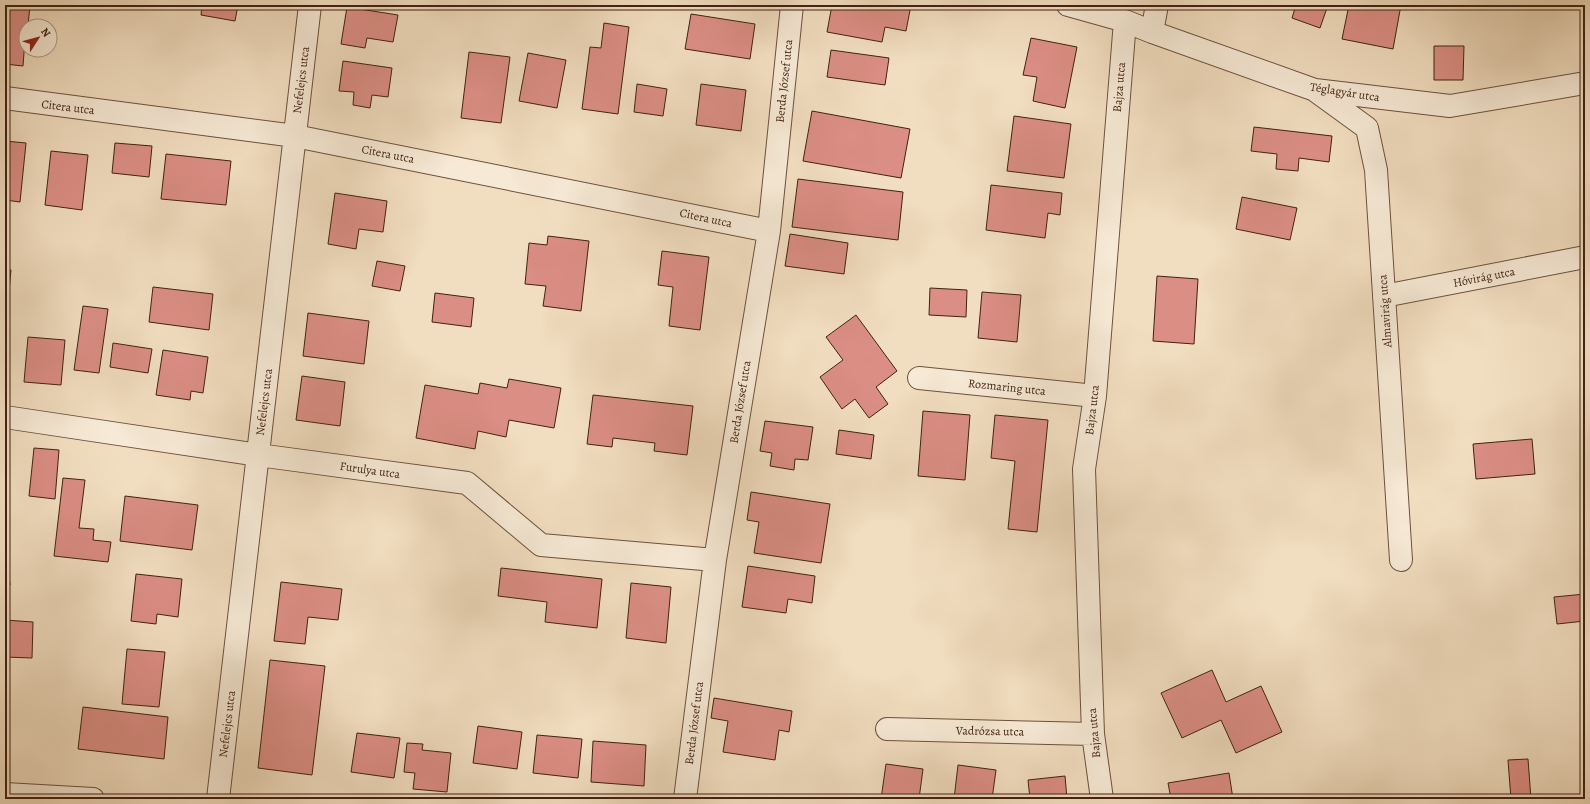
<svg xmlns="http://www.w3.org/2000/svg" width="1590" height="804" viewBox="0 0 1590 804" font-family="Alegreya,serif">
<style>
.building{fill:#db8e84;stroke:#412212}
.lines{fill:none;stroke-linecap:round;stroke-linejoin:round}
.minor-casing{stroke:#6d513d;stroke-width:24}
.minor{stroke:#f6e9d5;stroke-width:22}
.labels{text-anchor:middle;stroke-width:3;stroke-linejoin:round;paint-order:stroke}
.street-label{font-size:12px;fill:#412212;stroke:#f6e9d5}
</style>
<rect width="100%" height="100%" fill="#f1ddbf"/>
<filter id="stains"><feTurbulence type="fractalNoise" baseFrequency=".005" numOctaves="4"/><feColorMatrix values="0 0 0 0 .2 0 0 0 0 .09 0 0 0 0 .02 0 0 0 .5 -.17"/></filter>
<radialGradient id="worn" r=".72"><stop offset=".6" stop-color="#630" stop-opacity="0"/><stop offset="1" stop-color="#630" stop-opacity=".3"/></radialGradient>
<!-- building -->
<path class="building" d="M5,5H30L28,26H26L23,66L5,64Z
M202,5H238L235,21L201,15Z
M832,5H911L906,31L885,27L882,42L827,32Z
M1296,5H1328L1320,28L1292,18Z
M1349,5H1401L1393,49L1342,39Z
M347,7L398,15L393,42L367,38L365,48L341,44Z
M691,14L755,24L750,59L685,49Z
M604,23L629,27L618,114L582,109L590,47L601,48Z
M1031,38L1077,47L1065,108L1033,101L1037,77L1023,75Z
M1434,46H1464L1463,80H1434Z
M831,50L889,58L885,85L827,77Z
M469,52L510,57L501,123L461,118Z
M528,53L566,60L557,108L519,101Z
M343,61L392,68L388,97L372,95L370,108L353,105L354,92L339,91Z
M637,84L667,89L663,116L634,112Z
M701,84L746,90L741,131L696,125Z
M812,111L910,129L901,178L803,161Z
M1014,116L1071,124L1064,178L1007,171Z
M1254,127L1332,136L1329,162L1299,158L1298,171L1276,169L1277,154L1251,151Z
M5,141L26,143L20,202L5,200Z
M115,143L152,146L149,177L112,173Z
M51,151L88,155L82,210L45,205Z
M166,154L231,161L226,205L161,199Z
M798,179L903,192L898,240L792,227Z
M991,185L1062,193L1060,215L1048,213L1045,238L986,230Z
M335,193L387,201L383,232L359,229L356,249L328,244Z
M1242,197L1297,208L1290,240L1236,229Z
M790,234L848,243L844,274L785,266Z
M548,236L589,241L581,311L543,306L546,286L525,284L529,243L547,245Z
M662,251L709,257L700,330L669,326L673,287L658,285Z
M377,261L405,266L400,291L372,286Z
M5,269L11,270L5,333Z
M1157,276L1198,279L1194,344L1153,341Z
M153,287L213,294L209,330L149,322Z
M930,288L967,290L966,317L929,315Z
M982,292L1021,295L1017,342L978,338Z
M435,293L474,298L471,327L432,322Z
M83,306L108,309L99,373L74,370Z
M308,313L369,321L364,364L303,356Z
M856,315L897,371L876,387L888,404L869,418L855,399L842,409L820,377L843,360L826,337Z
M28,337L65,340L61,385L24,382Z
M113,343L152,349L148,373L110,367Z
M163,350L208,357L203,393L191,391L190,400L156,395Z
M302,376L345,382L340,426L296,420Z
M509,379L561,388L554,428L509,420L506,437L478,431L475,449L416,438L425,385L478,394L480,383L507,388Z
M593,395L693,406L687,455L654,451L655,443L613,438L612,447L587,444Z
M923,411L970,415L965,480L918,476Z
M995,415L1048,420L1037,532L1008,529L1015,461L991,458Z
M765,421L813,427L808,460L795,459L794,470L770,466L772,453L760,451Z
M839,430L874,435L871,459L836,454Z
M1532,439L1535,474L1476,479L1473,444Z
M34,448L59,450L55,499L29,496Z
M63,478L85,480L79,528L94,529L93,540L111,542L108,562L54,556Z
M751,492L830,504L821,563L754,553L759,522L747,520Z
M125,496L198,505L192,550L120,541Z
M5,557H7L10,585H5Z
M748,566L815,576L812,603L788,599L786,613L742,607Z
M501,568L602,579L597,628L545,622L547,602L498,596Z
M136,574L182,579L178,617L157,614L156,624L131,621Z
M281,582L342,589L338,620L308,617L305,644L274,641Z
M631,583L671,587L666,643L626,638Z
M1585,594V621L1557,624L1554,597Z
M5,620L33,622L32,658L5,657Z
M127,649L165,652L159,707L122,704Z
M270,660L325,666L312,775L258,768Z
M1212,670L1226,702L1261,686L1282,732L1236,753L1221,720L1182,738L1161,693Z
M714,698L792,711L789,732L779,730L775,760L723,752L728,721L711,718Z
M83,707L168,717L164,759L78,749Z
M478,726L522,732L517,769L473,763Z
M357,733L400,738L394,778L351,772Z
M537,735L582,739L578,778L533,773Z
M593,741L646,745L644,786L591,782Z
M407,743L423,744L422,750L451,753L447,792L413,789L415,773L404,772Z
M1528,759L1531,799H1511L1508,760Z
M886,764L923,769L919,799H881Z
M958,765L996,770L992,799H954Z
M1229,773L1233,799H1171L1168,783Z
M1065,776L1067,799H1030L1028,780Z"/>
<g class="lines">
<!-- minor casing -->
<g class="minor-casing">
<path id="minor" d="M1068,5L1125,21L1152,32L1315,90L1450,106L1585,83
M1152,32L1157,5
M1316,91L1367,128L1376,170L1401,560
M5,98L295,136L769,231
M1384,296L1585,257
M919,378L1095,396
M5,417L258,455L467,483L541,545L715,560
M887,729L1093,734
M5,794L93,799
M218,799L310,5
M685,799L715,560L769,231L792,5
M1102,799L1093,734L1084,469L1095,396L1125,21"/>
</g>
<!-- minor -->
<use href="#minor" class="minor"/>
</g>
<g class="labels">
<!-- street labels -->
<g class="street-label">
<text transform="translate(301 80) rotate(-83)" y="4">Nefelejcs utca</text>
<text transform="translate(784 81) rotate(-84)" y="4">Berda József utca</text>
<text transform="translate(1119 87) rotate(-85)" y="4">Bajza utca</text>
<text transform="translate(1345 92) rotate(9)" y="4">Téglagyár utca</text>
<text transform="translate(68 107) rotate(7)" y="4">Citera utca</text>
<text transform="translate(388 154) rotate(11)" y="4">Citera utca</text>
<text transform="translate(706 218) rotate(12)" y="4">Citera utca</text>
<text transform="translate(1484 277) rotate(-11)" y="4">Hóvirág utca</text>
<text transform="translate(1385 311) rotate(-94)" y="4">Almavirág utca</text>
<text transform="translate(1007 387) rotate(6)" y="4">Rozmaring utca</text>
<text transform="translate(264 402) rotate(-83)" y="4">Nefelejcs utca</text>
<text transform="translate(740 402) rotate(-81)" y="4">Berda József utca</text>
<text transform="translate(1092 410) rotate(-83)" y="4">Bajza utca</text>
<text transform="translate(370 470) rotate(8)" y="4">Furulya utca</text>
<text transform="translate(694 723) rotate(-83)" y="4">Berda József utca</text>
<text transform="translate(227 724) rotate(-83)" y="4">Nefelejcs utca</text>
<text transform="translate(990 731) rotate(1)" y="4">Vadrózsa utca</text>
<text transform="translate(1094 733) rotate(-95)" y="4">Bajza utca</text>
</g>
</g>
<!-- margin -->
<rect width="1590" height="804" fill="none" stroke="#f1ddbf" stroke-width="20"/>
<rect x="6" y="6" width="1578" height="792" fill="none" stroke="#412212" stroke-width="2"/>
<rect x="10" y="10" width="1570" height="784" fill="none" stroke="#412212"/>
<!-- north arrow -->
<g transform="translate(38 38) rotate(54)"><circle r="19" fill="#f6e9d5" stroke="#ae9987"/>
<path d="M0-3L7 15L0 10L-7 15Z" fill="#8f2418"/>
<text y="-6" font-size="11" font-weight="bold" text-anchor="middle" fill="#412212">N</text>
</g>
<rect width="100%" height="100%" filter="url(#stains)"/>
<rect width="100%" height="100%" fill="url(#worn)"/>
</svg>
